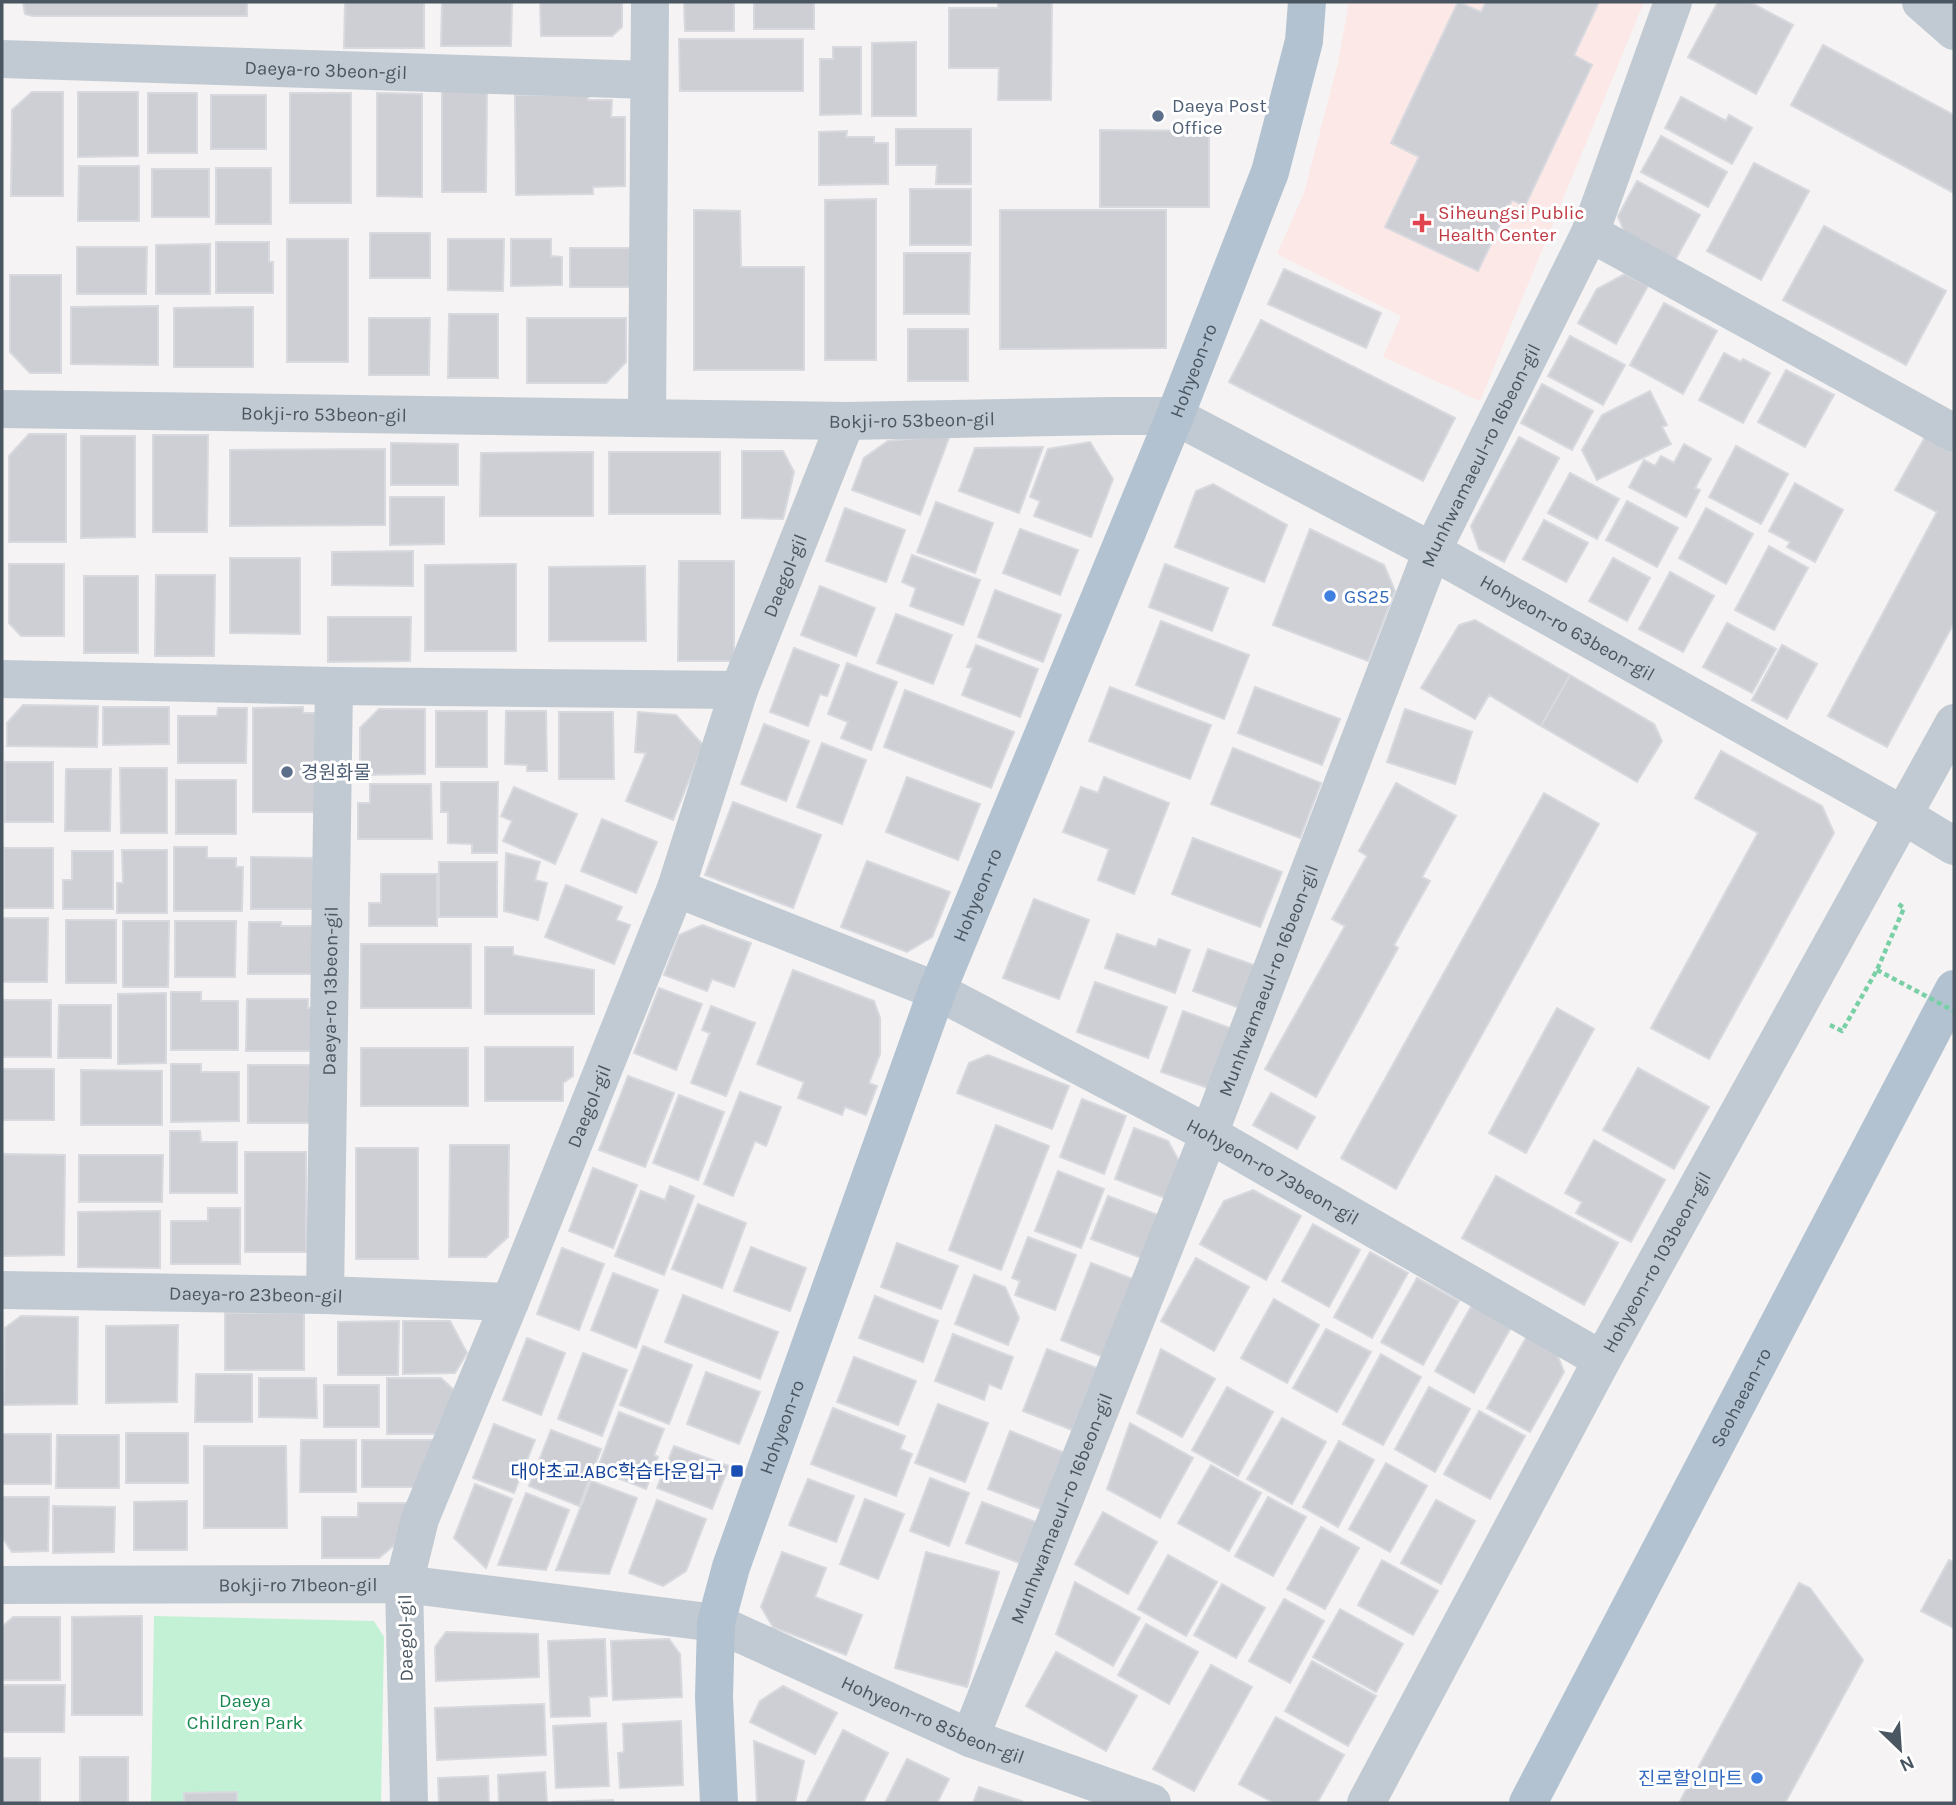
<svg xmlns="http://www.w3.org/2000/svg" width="1956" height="1805" viewBox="0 0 1956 1805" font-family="Karla,'Noto Sans KR',sans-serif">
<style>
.medical{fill:#fce8e6}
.green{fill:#c3f1d5}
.building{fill:#cdcfd5;stroke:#d7d9de;stroke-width:2}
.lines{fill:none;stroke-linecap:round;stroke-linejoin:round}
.path{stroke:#7ad0a6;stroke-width:4.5;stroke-dasharray:5 3.5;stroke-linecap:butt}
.minor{stroke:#c1cad2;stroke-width:38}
.major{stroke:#b3c2d1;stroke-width:38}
.path-bridge{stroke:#7ad0a6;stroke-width:4.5;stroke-dasharray:5 3.5;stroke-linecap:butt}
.service-dot{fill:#5c6f8a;stroke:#fff;stroke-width:2.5}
.health-dot{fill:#e0444e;stroke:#fff;stroke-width:2.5}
.shop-dot{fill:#3f7fe0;stroke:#fff;stroke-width:2.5}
.transit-dot{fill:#1a4fb4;stroke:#fff;stroke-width:2.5}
.labels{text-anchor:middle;stroke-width:6;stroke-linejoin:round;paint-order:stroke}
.street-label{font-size:19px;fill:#4a5661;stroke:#fff}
.service-label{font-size:19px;fill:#4e5e75;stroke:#fff;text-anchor:start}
.health-label{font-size:19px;fill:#be3a42;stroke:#fff;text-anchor:start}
.shop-label{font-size:19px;fill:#366cbe;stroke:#fff;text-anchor:start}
.transit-label{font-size:19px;fill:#164399;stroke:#fff;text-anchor:end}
.park-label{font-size:19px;fill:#17864f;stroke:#fff}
</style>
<rect width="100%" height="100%" fill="#f5f3f3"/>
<!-- medical -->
<path class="medical" d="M1349,2H1644L1480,401L1383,357L1401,316L1277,254L1304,193L1338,63Z"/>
<!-- green -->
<path class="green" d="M154,1616L374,1621L384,1637L381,1803H151Z"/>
<!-- building -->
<path class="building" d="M23,2H247V16H33L25,14Z
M345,2H424V48H344Z
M442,2H512L511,46H441Z
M540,2H622V27L612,36H541Z
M684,2H734V31H685Z
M754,2H814V29H754Z
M998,2H1052L1051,100H998L999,68H949V8H998Z
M1458,2L1481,12L1486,2H1599L1574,55L1592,65L1525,206L1512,200L1478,271L1385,227L1419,157L1391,143Z
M1718,2H1750L1793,25L1756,94L1688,57Z
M679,39H803V91H680Z
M916,42V116H872V43Z
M1823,45L1954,115V193L1791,105Z
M833,47H861V114L820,115V59H833Z
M442,90H487L486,192H442Z
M32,92H63V196H11L12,110Z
M78,92H138V156L78,157Z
M148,93H197V153H148Z
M290,93H351V203H290Z
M377,93L422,94V197L377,196Z
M211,95H266V149H211Z
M515,95H588V100H612L611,117H625V186L593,187V194L516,195Z
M1681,97L1726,121L1729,115L1752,128L1732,164L1665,128Z
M896,129H971V184H936L937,165H896Z
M1100,130L1209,131V207H1100Z
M847,131L846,137H874V143H888V184L819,185V132Z
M1661,136L1727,172L1708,207L1641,172Z
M1754,163L1809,191L1761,280L1707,251Z
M79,166H139V221H78Z
M216,168H271V224H216Z
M152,169H209V217H152Z
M1637,181L1700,215L1673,264L1627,239L1618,216Z
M910,189H971V245H910Z
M876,199V360H825V200Z
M694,210L740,211L741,267H804V370H694Z
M1000,210H1166V348L1000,349Z
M1824,226L1946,291L1906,365L1783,300Z
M370,233H430V278H370Z
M287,239H348V362H287Z
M448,239H504L503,291L448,290Z
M511,239H551V256L562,257V285L511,286Z
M216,242H269V262H273V293H216Z
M210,244V294H156V245Z
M77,247H147L146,294H77Z
M570,248H631V287H570Z
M904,253H970L969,314H904Z
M1284,269L1381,313L1366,348L1268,304Z
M1625,274L1648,286L1616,344L1578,323L1597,289Z
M10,275H61V373H30L10,352Z
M1664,303L1717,331L1683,394L1630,365Z
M158,306V365L71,364V307Z
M253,307V367H174V308Z
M449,314H498V378H448Z
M369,318H430L429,375H369Z
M527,318H626V362L606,383H527Z
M1261,320L1455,418L1423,481L1229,382Z
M908,329H968V381H908Z
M1570,336L1625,365L1603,405L1548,376Z
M1724,353L1741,362L1743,359L1770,373L1743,423L1699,400Z
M1786,370L1834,395L1805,447L1758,422Z
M1542,384L1593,411L1572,450L1521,423Z
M1650,391L1667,425L1662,427L1671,444L1597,480L1582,450L1602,415Z
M29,434H66V542H9V456Z
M153,435H208L207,532H153Z
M950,435L920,515L852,490L864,458L888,441Z
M81,436H135V537L81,538Z
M1519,437L1559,458L1504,562L1479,549L1471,526Z
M1925,437L1954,453V623L1887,747L1828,716L1937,512L1895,490Z
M1090,442L1113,479L1091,537L1034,516L1040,501L1030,497L1048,449Z
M391,443L458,444V485H391Z
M1684,444L1711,459L1695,488L1700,490L1686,517L1629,487L1644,460L1655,466L1661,456L1674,463Z
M1736,446L1788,474L1761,524L1709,497Z
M1043,447L1019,513L959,491L975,448Z
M385,449V525L230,526V450Z
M742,451H783L794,472L783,519L742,518Z
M593,452V516H480L481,453Z
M609,452H720V514H609Z
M1570,473L1619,499L1597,539L1548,513Z
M1795,483L1843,510L1815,562L1787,547L1790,542L1769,531Z
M1213,484L1287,525L1264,582L1175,547L1196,491Z
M390,497H444V544L390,545Z
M1627,501L1678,528L1657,567L1606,540Z
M936,502L993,523L975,573L917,552Z
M845,508L905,530L886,582L826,561Z
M1706,508L1753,534L1726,584L1679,558Z
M1544,520L1588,543L1566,582L1523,559Z
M1020,529L1078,550L1060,595L1003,573Z
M1310,529L1384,565L1395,591L1368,661L1273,625Z
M1769,546L1808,568L1774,630L1735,610Z
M413,551V586L332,585V552Z
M912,555L980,580L963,625L910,606L916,588L902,582Z
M230,558H300V634L230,633Z
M1613,558L1650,578L1627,621L1589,601Z
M679,561H734V661H678Z
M9,564H64V636H21L9,623Z
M516,564V651H425V565Z
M1165,564L1228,588L1212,631L1149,607Z
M645,566L646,641H549V567Z
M1670,572L1714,596L1683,652L1639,629Z
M156,575H215L214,656H155Z
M84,576H138V653H84Z
M820,586L875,608L856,656L801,635Z
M995,590L1061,615L1043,662L978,637Z
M896,614L952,635L933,684L877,663Z
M328,617H411L410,661L328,662Z
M1475,620L1570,675L1541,726L1489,695L1475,719L1421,688L1459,625Z
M1161,621L1249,655L1224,719L1136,685Z
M1727,623L1776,649L1752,693L1703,667Z
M976,645L1038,669L1020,717L962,695L972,668L967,667Z
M1782,645L1817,664L1787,719L1752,700Z
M794,648L839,665L827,696L820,694L808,726L770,712Z
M847,663L897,682L871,750L841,738L848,722L828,714Z
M1570,675L1654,724L1662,741L1637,782L1541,726Z
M1110,687L1211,725L1190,779L1089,741Z
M1255,687L1340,719L1322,765L1238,733Z
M905,690L1014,732L991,788L884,747Z
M23,705L98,706L97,747L7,746V723Z
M103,707H169V744L103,745Z
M303,707V713H316L323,812H253V708Z
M218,708H247L246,763H178V716H217Z
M379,709H425V774L360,775V728Z
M1405,709L1472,732L1455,784L1387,762Z
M436,711H487V767H436Z
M506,711H546L547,771H527V765L505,764Z
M559,712H613L614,779H559Z
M638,712L676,715L703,745L673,820L626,801L646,753L635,752Z
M764,724L809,741L786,801L741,784Z
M822,743L866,760L842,824L797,807Z
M1233,748L1321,783L1300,838L1211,804Z
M1721,751L1822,806L1834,833L1709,1059L1651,1028L1758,833L1695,798Z
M5,762H53V822H5Z
M120,768H167V833H121Z
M66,769H111L110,831H65Z
M907,777L980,804L958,860L886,832Z
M1104,777L1169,803L1134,894L1098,880L1109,849L1063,832L1081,787L1098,793Z
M176,780H236V834H176Z
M441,782H498L497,853H472V844L448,843V812H441Z
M1396,783L1456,816L1422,877L1430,881L1394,945L1398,948L1316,1097L1265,1069L1345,926L1332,919L1367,856L1359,851Z
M370,784H431L432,839H358V803H370Z
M514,787L577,814L555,864L503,841L512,821L501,816Z
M1544,793L1599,824L1396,1189L1341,1158Z
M733,802L821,835L793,908L705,875Z
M602,819L657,842L636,893L581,871Z
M1193,838L1282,872L1260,927L1172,894Z
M174,847H207V858H236V867H243L242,911H174Z
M4,848H53V908H4Z
M122,850H167V913H117V883H123Z
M72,851H113V909H63V880H72Z
M506,853L540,862L535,880L547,883L538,920L504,911Z
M251,857L313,858V909H251Z
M867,861L950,892L932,937L907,952L841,927Z
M439,862H497V917H439Z
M381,874H437V926H369V903H381Z
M566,885L622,907L616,920L630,925L614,964L545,937Z
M1034,899L1089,920L1059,999L1003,978Z
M2,918H48L47,982H2Z
M66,920H116V983H66Z
M123,921H169L168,987H123Z
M175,921H236L235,977H175Z
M249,922H281V926H314L320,974H248Z
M702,925L751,943L734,987L712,979L707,991L664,975L679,935Z
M1117,934L1156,947L1159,939L1190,950L1175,993L1105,968Z
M361,944H471V1008H361Z
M485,947H513V955L594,970V1014H485Z
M1208,949L1257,966L1242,1009L1193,991Z
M793,970L874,1001L880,1018V1054L869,1083L877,1086L866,1115L845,1107L842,1115L798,1098L804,1082L757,1064Z
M1095,982L1167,1007L1148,1058L1077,1032Z
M659,988L702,1004L676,1070L634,1053Z
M171,992H201V1001H238V1050H171Z
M166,993V1063L118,1064V994Z
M247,999H308V1008H320V1051H246Z
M2,1000H51V1057H2Z
M59,1005H111V1058H58Z
M711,1006L755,1023L726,1096L691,1083L710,1033L702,1030Z
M1557,1008L1594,1029L1526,1153L1489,1133Z
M1183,1011L1233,1029L1211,1089L1161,1072Z
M485,1047H573V1076L563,1083V1101H485Z
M361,1048H468V1106H361Z
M988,1055L1069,1086L1052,1129L957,1093L969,1063Z
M171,1064H201V1072H239V1121L171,1122Z
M248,1065H318L319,1123H248Z
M1638,1068L1709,1107L1674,1169L1603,1130Z
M2,1069H54V1120H2Z
M81,1070L162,1071V1125H81Z
M628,1076L674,1093L645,1167L599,1150Z
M740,1092L781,1107L766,1146L755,1141L733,1196L704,1184Z
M1271,1093L1315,1117L1297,1149L1253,1125Z
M679,1095L724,1112L698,1180L653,1163Z
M1082,1099L1126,1116L1104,1174L1060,1157Z
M996,1125L1049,1146L1001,1270L949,1250Z
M1134,1128L1168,1141L1179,1161L1165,1198L1115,1179Z
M170,1131H200L201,1142H237V1193H170Z
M1594,1140L1665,1180L1631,1242L1576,1213L1582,1202L1565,1193Z
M450,1145H509L508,1237L486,1257H449Z
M356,1148H418V1259H356Z
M245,1152H306V1252H245Z
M3,1154L65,1155L64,1255L3,1256Z
M79,1155H163L162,1202H79Z
M593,1168L637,1185L613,1248L569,1231Z
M1058,1171L1104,1189L1081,1248L1035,1231Z
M1496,1176L1618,1243L1584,1305L1462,1238Z
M670,1186L694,1196L664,1275L615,1256L641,1191L665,1200Z
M1253,1190L1301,1216L1266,1280L1200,1244L1224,1201Z
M1108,1196L1161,1216L1144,1259L1091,1239Z
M698,1204L746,1223L722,1288L672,1269Z
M208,1208H240V1264H171V1221H208Z
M160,1211V1268L78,1267V1212Z
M1313,1224L1360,1250L1329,1307L1282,1281Z
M1028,1237L1076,1255L1055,1310L1015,1295L1020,1281L1012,1278Z
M897,1243L958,1266L941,1309L881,1287Z
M751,1247L806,1268L790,1311L734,1291Z
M562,1248L604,1264L579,1330L537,1314Z
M1370,1252L1408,1273L1372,1338L1334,1317Z
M1196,1258L1249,1287L1214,1351L1161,1321Z
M1091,1263L1133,1279L1103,1357L1061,1340Z
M613,1273L658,1290L636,1348L591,1330Z
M974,1275L1005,1287L1019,1318L1008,1345L955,1324Z
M1417,1278L1459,1301L1423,1365L1381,1342Z
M683,1295L778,1332L760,1379L665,1342Z
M875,1296L938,1321L923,1362L859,1338Z
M1274,1299L1319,1325L1287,1383L1241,1358Z
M1473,1303L1513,1324L1474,1393L1435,1371Z
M225,1313H304V1370H225Z
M21,1316L78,1317L77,1404L4,1405L5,1328Z
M399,1321L398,1375H338V1322Z
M403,1321H450L467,1353L455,1373L403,1374Z
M178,1325L177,1402L106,1403V1326Z
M1326,1329L1371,1352L1337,1412L1293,1388Z
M953,1334L1013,1357L1001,1389L989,1384L984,1400L935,1381Z
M1528,1334L1555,1349L1564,1372L1530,1432L1487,1408Z
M527,1338L565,1353L541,1415L503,1400Z
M643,1346L692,1365L669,1424L620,1405Z
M1047,1349L1097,1368L1072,1430L1023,1411Z
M1161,1349L1215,1379L1182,1437L1137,1413Z
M583,1353L627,1370L602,1436L558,1419Z
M1381,1354L1421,1377L1383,1445L1343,1424Z
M854,1357L916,1381L898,1425L837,1402Z
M706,1372L760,1392L739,1444L687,1424Z
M196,1374H252V1422H195Z
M259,1378H316L317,1418L259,1417Z
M387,1378H441L454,1390L436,1434H387Z
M324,1385H379V1427H324Z
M1227,1387L1273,1412L1238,1476L1192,1450Z
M1429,1387L1470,1409L1435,1472L1395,1449Z
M938,1404L988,1423L965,1482L915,1463Z
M833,1408L905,1436L900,1449L912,1454L896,1496L811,1464Z
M1479,1411L1525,1436L1490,1499L1444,1474Z
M619,1412L664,1429L654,1455L658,1457L646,1489L597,1470Z
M1282,1418L1326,1442L1292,1504L1247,1479Z
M1130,1423L1193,1458L1160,1518L1107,1489Z
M494,1424L535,1440L514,1493L473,1478Z
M551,1430L601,1449L579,1506L529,1486Z
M1010,1431L1065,1453L1043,1510L988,1489Z
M126,1433H188V1483H126Z
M2,1434H51V1484H2Z
M57,1435H119V1488H56Z
M301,1440H356V1492H300Z
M362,1440H437L415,1487H362Z
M1339,1441L1374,1460L1338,1527L1303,1507Z
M204,1446H286L287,1528H204Z
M674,1446L729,1466L712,1509L657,1488Z
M1386,1463L1427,1486L1390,1552L1349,1529Z
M1211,1465L1261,1493L1229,1551L1178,1523Z
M930,1478L969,1493L949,1546L910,1531Z
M808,1479L854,1496L836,1542L789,1525Z
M591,1481L637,1498L609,1574L556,1570Z
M475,1484L512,1499L486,1568L454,1538Z
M526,1493L569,1510L546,1570L498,1565Z
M2,1497H49L48,1551L12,1552L2,1537Z
M1268,1497L1306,1517L1273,1576L1235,1556Z
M865,1499L904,1514L878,1579L840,1564Z
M657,1500L706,1519L686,1571L663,1586L629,1573Z
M1436,1500L1475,1521L1441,1584L1401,1563Z
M187,1501V1550H134V1502Z
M982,1502L1041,1524L1025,1565L966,1543Z
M358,1503H413L398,1542L379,1558H322V1517H358Z
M53,1506L115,1507L114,1552L53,1553Z
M1103,1512L1157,1542L1128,1594L1075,1564Z
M1321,1527L1359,1548L1325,1609L1287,1589Z
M782,1552L826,1568L815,1597L862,1615L846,1655L773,1627L761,1607Z
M926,1552L999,1572L967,1687L895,1668Z
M1168,1555L1217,1582L1186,1636L1138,1609Z
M1382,1560L1438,1591L1413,1635L1358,1605Z
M1949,1560L1954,1562V1628L1921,1611Z
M1075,1582L1140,1618L1113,1666L1056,1634Z
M1799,1583L1810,1588L1863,1660L1785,1803H1679Z
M1222,1584L1265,1608L1236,1658L1194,1635Z
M1284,1599L1324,1621L1290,1683L1249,1661Z
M1340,1609L1403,1644L1376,1692L1313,1657Z
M142,1616V1715H72V1617Z
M13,1617H60V1680H2V1627Z
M1146,1624L1198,1652L1169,1704L1118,1675Z
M446,1632L538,1634L539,1677L436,1681L435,1647Z
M605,1639L607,1696L589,1697L590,1716L551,1717L548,1641Z
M669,1639L680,1654L682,1697L613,1700L611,1641Z
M1056,1652L1137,1696L1106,1751L1026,1706Z
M1312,1661L1376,1696L1348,1746L1285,1711Z
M1211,1665L1252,1687L1194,1791L1153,1769Z
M2,1685H65L64,1732H2Z
M783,1686L837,1713L815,1754L750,1722L760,1701Z
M544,1704L546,1755L437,1760L435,1708Z
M1276,1717L1344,1755L1317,1803H1274L1239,1784Z
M681,1721L683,1785L620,1788L618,1753L624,1752L623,1724Z
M606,1723L609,1786L556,1788L553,1726Z
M843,1730L888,1753L863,1803H806Z
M754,1741L804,1761L795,1803H757Z
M80,1757H128V1803H80Z
M2,1758H40V1803H2Z
M907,1759L949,1779L937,1803H885Z
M545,1772L547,1803H499L498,1775Z
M488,1776L489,1803H439L438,1778Z
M979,1787L1022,1801L1021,1803H973Z
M237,1792V1803H184V1793Z
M613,1800V1803H553V1802Z"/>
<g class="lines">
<!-- path -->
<path class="path" d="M1830,1025L1842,1031L1877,970L1904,908L1897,903"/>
<!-- minor -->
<g class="minor">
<path d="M1921,2L1954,31"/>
<path id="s1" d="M2,59L649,80"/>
<path d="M1590,233L1954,433"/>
<path id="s2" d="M2,409L846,421L1111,416H1175L1432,551L1903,815L1954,846"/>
<path d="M647,417L650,2"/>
<path d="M2,679L334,686L739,690"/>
<path id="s3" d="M676,888L937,991L1209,1134L1602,1360"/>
<path id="s4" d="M2,1290L325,1295L510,1302"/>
<path id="s5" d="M325,1295L334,686"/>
<path id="s6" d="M2,1585L404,1584L716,1623L970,1738L1152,1803"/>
<path id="s7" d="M970,1738L1209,1134L1432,551L1590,233L1673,2"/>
<path id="s8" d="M409,1803L404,1584L420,1519L510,1302L676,888L739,690L846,421"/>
<path id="s9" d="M1366,1803L1602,1360L1954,723"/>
</g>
<!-- major -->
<g class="major">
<path id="s10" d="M719,1803L714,1697L716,1623L731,1567L937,991L1175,416L1270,172L1304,41L1307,2"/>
<path id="s11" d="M1528,1803L1954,989"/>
</g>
<!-- path-bridge -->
<path class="path-bridge" d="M1877,970L1954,1011"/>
</g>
<!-- markers -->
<g class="service-dot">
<circle cx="1158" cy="116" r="7"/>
<circle cx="287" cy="772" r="7"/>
</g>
<path class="health-dot" d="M1418.5 212.5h7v7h7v7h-7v7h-7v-7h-7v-7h7z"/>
<g class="shop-dot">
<circle cx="1330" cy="596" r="7"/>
<circle cx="1757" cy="1778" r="7"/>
</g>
<rect class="transit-dot" x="730" y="1464" width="14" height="14" rx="3.5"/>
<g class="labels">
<!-- street labels -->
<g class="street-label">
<text dy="7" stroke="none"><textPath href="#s1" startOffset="324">Daeya-ro 3beon-gil</textPath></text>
<text dy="7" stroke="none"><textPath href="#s10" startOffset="1521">Hohyeon-ro</textPath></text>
<text dy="7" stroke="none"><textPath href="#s2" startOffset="322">Bokji-ro 53beon-gil</textPath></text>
<text dy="7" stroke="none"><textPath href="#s2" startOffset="910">Bokji-ro 53beon-gil</textPath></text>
<text dy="7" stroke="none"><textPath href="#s7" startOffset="1381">Munhwamaeul-ro 16beon-gil</textPath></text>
<text dy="7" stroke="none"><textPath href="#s8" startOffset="1298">Daegol-gil</textPath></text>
<text dy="7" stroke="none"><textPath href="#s2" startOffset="1619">Hohyeon-ro 63beon-gil</textPath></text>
<text dy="7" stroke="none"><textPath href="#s10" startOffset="954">Hohyeon-ro</textPath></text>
<text dy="7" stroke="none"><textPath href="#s7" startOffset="814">Munhwamaeul-ro 16beon-gil</textPath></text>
<text dy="7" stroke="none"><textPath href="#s5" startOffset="304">Daeya-ro 13beon-gil</textPath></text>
<text dy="7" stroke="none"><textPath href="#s8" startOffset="732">Daegol-gil</textPath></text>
<text dy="7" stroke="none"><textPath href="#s3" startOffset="662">Hohyeon-ro 73beon-gil</textPath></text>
<text dy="7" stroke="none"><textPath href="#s9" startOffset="614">Hohyeon-ro 103beon-gil</textPath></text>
<text dy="7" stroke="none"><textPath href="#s4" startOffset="254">Daeya-ro 23beon-gil</textPath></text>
<text dy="7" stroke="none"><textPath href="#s11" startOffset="458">Seohaean-ro</textPath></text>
<text dy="7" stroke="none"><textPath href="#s10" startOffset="387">Hohyeon-ro</textPath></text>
<text dy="7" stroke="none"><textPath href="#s7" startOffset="247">Munhwamaeul-ro 16beon-gil</textPath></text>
<text dy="7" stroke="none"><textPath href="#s6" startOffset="296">Bokji-ro 71beon-gil</textPath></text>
<text transform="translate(405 1638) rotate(-91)" y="7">Daegol-gil</text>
<text dy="7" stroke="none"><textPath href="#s6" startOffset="954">Hohyeon-ro 85beon-gil</textPath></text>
</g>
<!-- service labels -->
<g class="service-label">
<text x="1172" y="112">Daeya Post<tspan x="1172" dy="22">Office</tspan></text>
<text x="301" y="779">경원화물</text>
</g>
<!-- health labels -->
<g class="health-label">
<text x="1438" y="219">Siheungsi Public<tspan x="1438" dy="22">Health Center</tspan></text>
</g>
<!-- shop labels -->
<g class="shop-label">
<text x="1344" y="603">GS25</text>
<text x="1743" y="1785" text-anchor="end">진로할인마트</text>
</g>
<!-- transit labels -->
<g class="transit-label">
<text x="723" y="1478">대야초교.ABC학습타운입구</text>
</g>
<!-- park labels -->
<g class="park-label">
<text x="245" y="1707">Daeya<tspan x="245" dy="22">Children Park</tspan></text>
</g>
</g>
<!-- border -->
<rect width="1956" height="1805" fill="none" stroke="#4a5661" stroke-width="7"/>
<!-- north arrow -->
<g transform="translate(1900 1749) rotate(155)" stroke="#ffffff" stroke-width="5" paint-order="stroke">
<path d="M0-5L12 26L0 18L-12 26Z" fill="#4a5661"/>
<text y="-10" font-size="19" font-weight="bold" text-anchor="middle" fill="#4a5661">N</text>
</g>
</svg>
